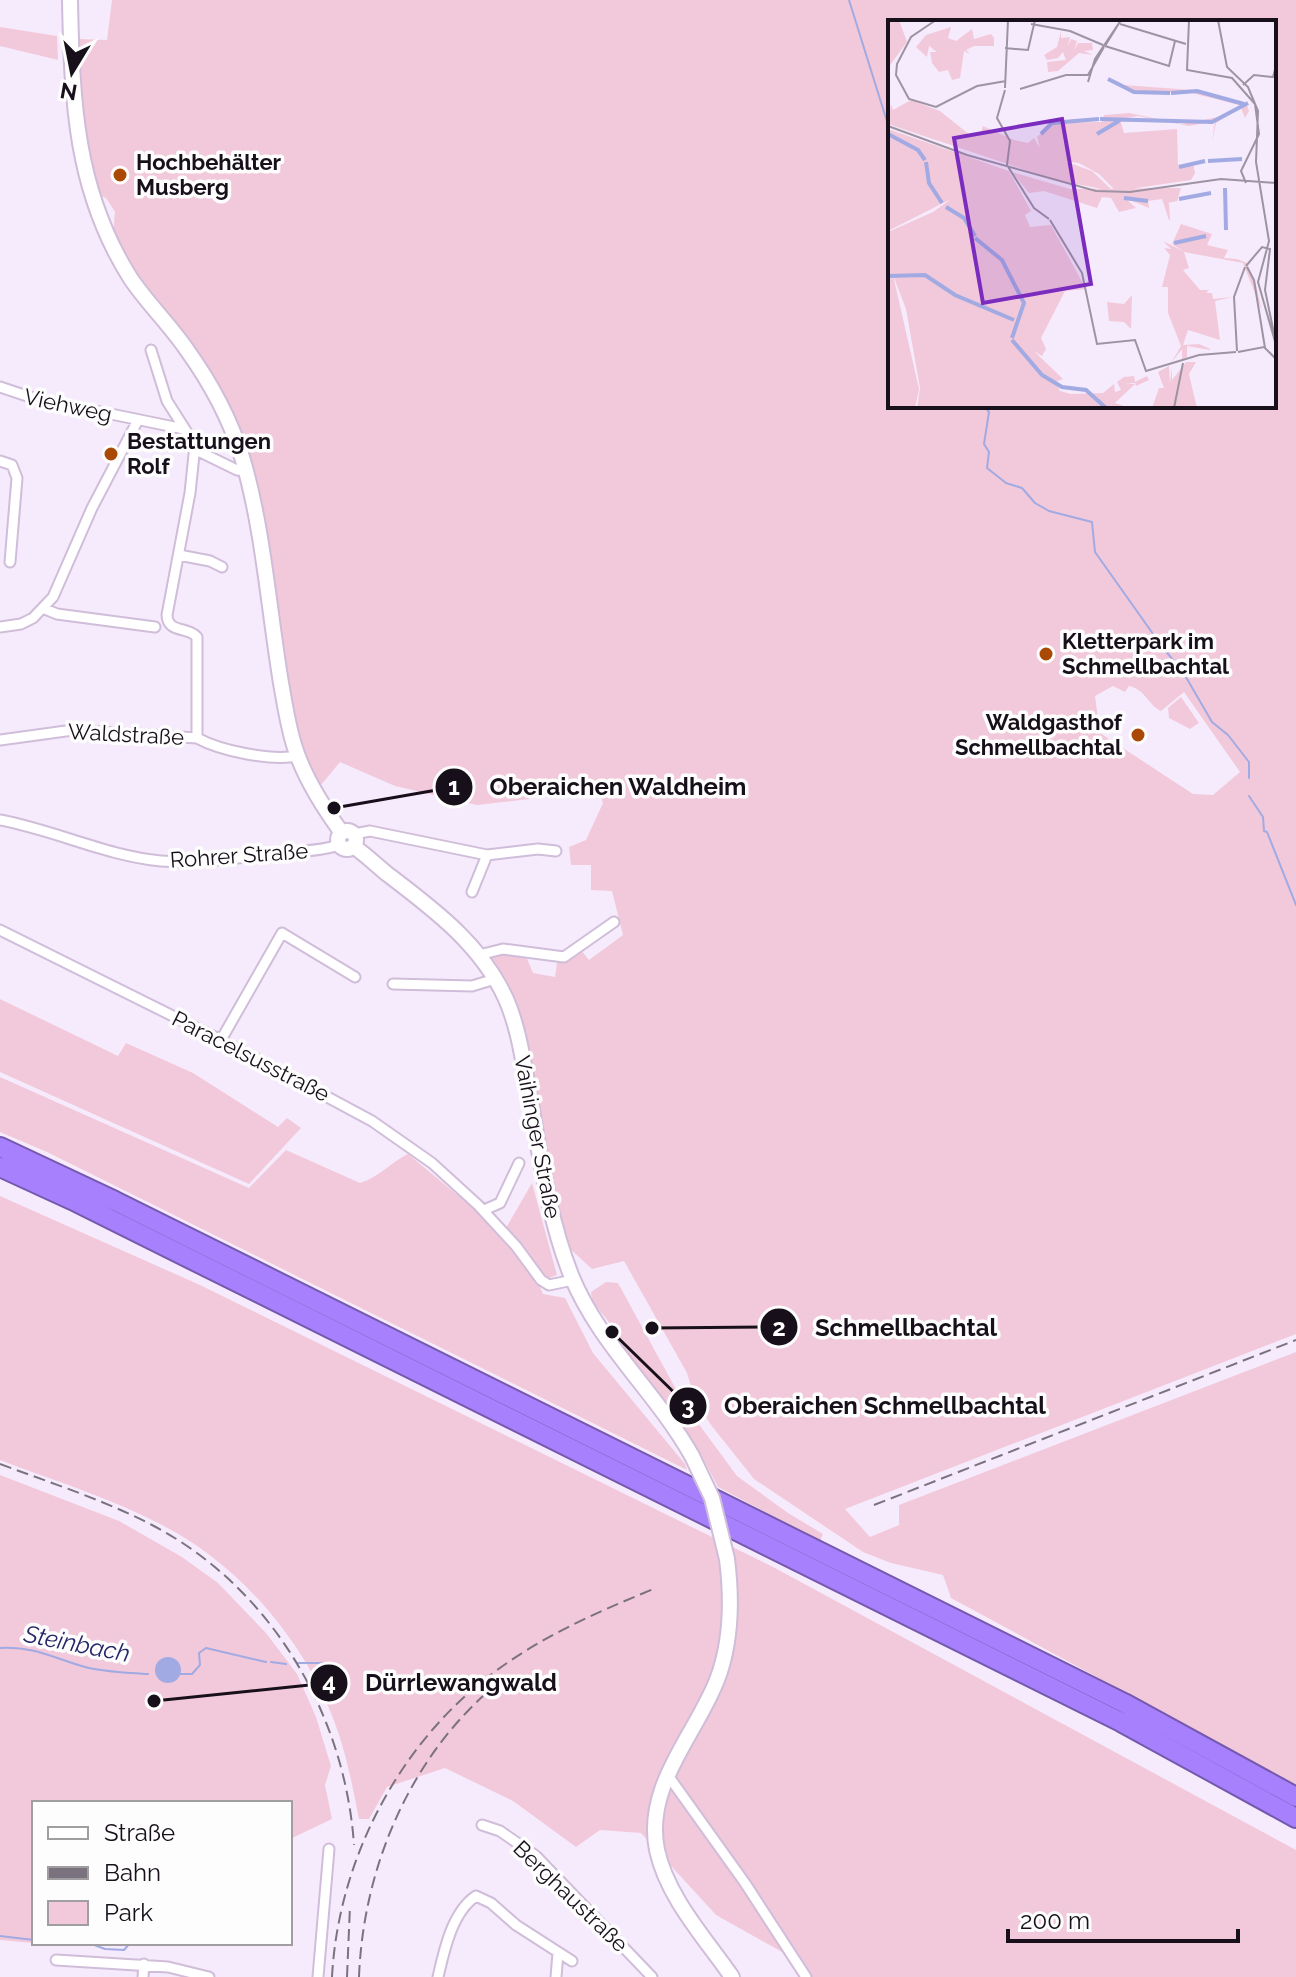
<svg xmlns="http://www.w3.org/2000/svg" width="1296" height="1977" viewBox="0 0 1296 1977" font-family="Raleway,sans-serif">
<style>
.green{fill:#f2c9da;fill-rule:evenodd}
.water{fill:#a1aae2}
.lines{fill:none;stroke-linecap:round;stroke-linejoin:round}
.stream{stroke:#a1aae2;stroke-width:2}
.street-casing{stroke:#d0bdd9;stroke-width:13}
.secondary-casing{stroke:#d0bdd9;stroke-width:18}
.highway-casing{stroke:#7559ae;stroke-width:22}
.street{stroke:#fff;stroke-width:9}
.secondary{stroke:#fff;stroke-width:14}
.highway{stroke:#a780fd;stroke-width:18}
.rail{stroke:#7b727f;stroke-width:2;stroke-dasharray:12 6;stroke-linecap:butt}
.secondary-bridge-casing{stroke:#d0bdd9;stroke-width:18;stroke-linecap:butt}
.secondary-bridge{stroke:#fff;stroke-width:14}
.poi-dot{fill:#aa4906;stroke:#fdfdfd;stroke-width:3}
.labels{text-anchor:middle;stroke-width:7;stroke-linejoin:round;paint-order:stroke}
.poi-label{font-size:22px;font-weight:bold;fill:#17101a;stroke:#fdfdfd;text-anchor:start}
.street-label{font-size:22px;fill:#17101a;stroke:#fdfdfd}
.water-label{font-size:24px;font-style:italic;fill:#262768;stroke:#fdfdfd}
.inset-river{fill:none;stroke:#a1aae2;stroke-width:4}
.inset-road{fill:none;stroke:#9d93a2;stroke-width:2}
.view{fill:#7b2cbf;fill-opacity:0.15;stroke:#7b2cbf;stroke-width:4}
.inset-edge{fill:none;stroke:#17101a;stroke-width:4}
.leader{fill:none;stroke:#17101a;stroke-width:3}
.callout-dot{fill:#17101a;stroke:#fdfdfd;stroke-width:3}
.mark-label{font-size:24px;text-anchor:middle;font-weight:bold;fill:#fff}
.callout-label{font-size:24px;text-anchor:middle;font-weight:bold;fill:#17101a;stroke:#fdfdfd;stroke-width:7;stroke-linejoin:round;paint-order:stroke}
</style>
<rect width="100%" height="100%" fill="#f6ebfc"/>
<!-- green -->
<path class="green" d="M112,0H1296V1334L845,1509L870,1537L899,1525V1505L1296,1352V1785L951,1598L943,1575L891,1563L863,1552L754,1479L711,1425L695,1400L687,1373L624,1261L592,1269L567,1246L529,1090L490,960L496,954L526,956L533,973L555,977L557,963L581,950L589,960L623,935L612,891L591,890V865H571L569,847L586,840L603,803L597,784L567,787L535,779L530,799L477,805L395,786L340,762L321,785L306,764L296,739L232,420L132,272L113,235L115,212L106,198L94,193C82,143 78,91 79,39L107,40ZM890,22H1274V406H890ZM1113,686L1125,692L1129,686C1146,690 1148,705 1161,711L1184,692L1240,772L1213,795L1193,794L1100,733L1095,696Z
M0,27L57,36L58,60L0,46Z
M1181,697L1199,723L1190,729L1169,718L1168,708Z
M0,999L118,1056L126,1043L193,1073L278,1127L287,1118L301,1128L249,1184L0,1072Z
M0,1077L249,1188L286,1150L360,1183C379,1177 390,1163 408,1154L503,1233L532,1183L557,1275L538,1282L543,1294L565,1298L593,1353L685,1464L687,1470L47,1152L0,1132Z
M0,1196L200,1285L773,1567L1296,1850V1977H806L791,1957L716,1915L641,1833L600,1830L576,1847L513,1801L445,1768L387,1787L369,1819H359C352,1783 345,1747 331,1713C300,1635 234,1560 158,1523C108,1497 52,1480 0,1460Z
M606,1282L618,1283L684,1404L737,1476L788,1513L823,1534L820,1541L718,1487L700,1453L638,1372L612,1326L592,1301L591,1292Z
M0,1475L119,1521L182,1557L218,1583L266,1633L297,1674L316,1717L331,1766L325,1785L332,1819L290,1839V1803H34V1943L0,1940Z"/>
<!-- water -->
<path class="water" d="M155 1670a13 13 0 1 1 26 0a13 13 0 1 1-26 0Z"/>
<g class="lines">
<!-- stream -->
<path class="stream" d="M849,0L890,131
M984,406L989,412L984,444L989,452L987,468L1006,483L1022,488L1035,503L1049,511L1092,522L1095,552L1163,648L1183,672L1212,722L1228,735L1249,762V778
M1249,796L1263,817L1264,831L1267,832L1296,905
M0,1648C35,1646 53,1658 85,1667C105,1672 128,1673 148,1674
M271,1662L286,1664
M298,1663H325
M179,1674H192L200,1665L199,1653L206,1648L266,1662
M0,1936L34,1940
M89,1943L105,1949L124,1950L130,1943"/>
<!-- street casing -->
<g class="street-casing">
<path id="street" d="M151,350L167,401L195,445L190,493L167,615C168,634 188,626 197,637V738
M0,387L33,398L184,429
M196,450L237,470L245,471
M0,461L12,465L17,478L10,562
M179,555L210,561L222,567
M45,609L57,614L155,627
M0,627L21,624L33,618L53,597L92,508L138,420
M0,740L73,730L197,738C221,751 270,761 298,756
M0,820C54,830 107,856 161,861C197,864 236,858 272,854C294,851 319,852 339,845
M354,834L370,831L487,855L538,849L556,851
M472,892L487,855
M0,930L221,1040L372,1121L432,1163L478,1205L516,1246L541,1280L549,1285L573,1280
M479,955L503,949L564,957L614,922
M393,984L472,986L495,979
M221,1040L282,933L355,977
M484,1210L500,1203L519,1163
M667,1774L745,1883L806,1977
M482,1825L500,1831L536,1856L652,1977
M56,1960L168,1967L209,1977
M143,1977L144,1964
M318,1977L329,1849
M438,1977C444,1951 452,1912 476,1896L491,1903L516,1925L572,1961
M556,1977L558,1953"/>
</g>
<!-- secondary casing -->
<g class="secondary-casing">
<path id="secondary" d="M70,0C72,101 75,191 131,279C148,304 170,325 187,350C210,382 230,419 242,457C263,526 269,611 281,683C285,705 288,727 295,748C305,779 323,807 342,833
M338 840a9 9 0 1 1 18 0a9 9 0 1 1-18 0Z
M353,846C365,854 375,864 386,873C432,908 481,944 506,999C519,1029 523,1061 529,1093C540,1154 548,1217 571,1275C599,1344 656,1392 692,1456
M727,1559C732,1599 732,1641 717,1680C695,1736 644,1786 657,1850C667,1897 705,1938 732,1977"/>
</g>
<!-- highway casing -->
<g class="highway-casing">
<path id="highway" d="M0,1147L115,1201L1124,1703L1296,1797
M0,1167L72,1200L1121,1722L1296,1818"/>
</g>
<!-- street -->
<use href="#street" class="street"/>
<!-- secondary -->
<use href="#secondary" class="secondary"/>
<!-- highway -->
<use href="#highway" class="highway"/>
<!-- rail -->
<path class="rail" d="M0,1464C51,1483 104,1500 152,1525C271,1587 345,1714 354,1845
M874,1505L1296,1340
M332,1977C338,1862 397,1747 489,1676C540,1637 597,1612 656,1588
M347,1977L350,1906
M359,1977C363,1872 406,1767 483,1696"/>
<!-- secondary-bridge casing -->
<g class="secondary-bridge-casing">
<path id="secondary-bridge" d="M692,1456L712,1498L727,1559"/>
</g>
<!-- secondary-bridge -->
<use href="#secondary-bridge" class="secondary-bridge"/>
</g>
<!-- markers -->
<g class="poi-dot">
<circle cx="120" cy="175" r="8"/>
<circle cx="111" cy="454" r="8"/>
<circle cx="1046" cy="654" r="8"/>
<circle cx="1138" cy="735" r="8"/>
</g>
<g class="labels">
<!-- poi labels -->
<g class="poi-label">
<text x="136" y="170">Hochbehälter<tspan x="136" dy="25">Musberg</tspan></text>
<text x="127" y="449">Bestattungen<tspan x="127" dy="25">Rolf</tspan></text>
<text x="1062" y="649">Kletterpark im<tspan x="1062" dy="25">Schmellbachtal</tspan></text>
<text x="1122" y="730" text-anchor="end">Waldgasthof<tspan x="1122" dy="25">Schmellbachtal</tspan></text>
</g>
<!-- street labels -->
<g class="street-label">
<text transform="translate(68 405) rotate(12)" y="8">Viehweg</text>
<text transform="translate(126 734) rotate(3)" y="8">Waldstraße</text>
<text transform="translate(239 855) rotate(-4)" y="8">Rohrer Straße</text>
<text transform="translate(251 1056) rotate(27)" y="8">Paracelsusstraße</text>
<text transform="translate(538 1137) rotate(79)" y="8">Vaihinger Straße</text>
<text transform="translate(571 1896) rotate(44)" y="8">Berghaustraße</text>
</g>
<!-- water labels -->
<g class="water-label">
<text transform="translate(77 1644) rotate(11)" y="8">Steinbach</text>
</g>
</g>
<!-- overview -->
<g transform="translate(888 20)">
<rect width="388" height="388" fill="#f6ebfc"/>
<path d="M0,0H11L19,22L0,48ZM63,7L60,18L68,21L84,9L86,19L103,14L106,18V26H86L78,30L82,34L76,31L72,58L64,60L60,50L51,52L44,43L42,32H49L41,26L39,37L28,27L38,15ZM173,11V18L182,17L180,26L183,19L189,21L186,30L190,23H204L205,30L196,31L205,35L191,33L170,51L160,52L159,42L178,40L175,32L170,38L159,40L156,35L169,27ZM221,57L236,65L304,70L346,80L358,83L361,91L357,98L353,88L328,103L324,122L327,101L301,106L250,96L232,99L236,113L289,109L290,145L305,143L307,153L303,160L228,171L211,154L191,143L176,141L204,151L225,171L167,160L0,104L3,84L5,90L23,80L52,91L82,115L93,113L95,106L126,120L140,123L146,118L152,128L149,117L163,103L214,102L216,95L241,93L294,104L340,95L355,86L300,72L245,73ZM0,109L121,151L143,191L137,195L142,207L163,205L198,269L177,271L153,318L158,329L154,336L146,331L175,359L167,362L172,371L183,374L215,373L226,364L227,372L233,370L229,362L236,357L246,356L247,362L259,356L261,360L248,366L247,363L237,364H247L227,383L242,388H29L32,368L18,289L5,255L31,369L27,388H0V212L45,192L63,179L0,211ZM124,152L182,169L293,168L289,181L280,183L281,184L282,200L287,201L281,200L274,179L260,181L261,188L237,178L248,188L231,192L223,178L214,177L209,188L156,171L141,173ZM293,204L324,214L319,225L340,230L336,238L349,239L359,243L367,261L374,291L355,243L296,232L301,248L295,250L312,270H321L318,273H324L325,279L345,277L327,281L332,320L300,310L295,325L311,324L322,329V330L299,326V337L294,340V329L283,343L293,326L280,293V267H274L282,235L276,228L283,229L275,221L295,231L284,224ZM244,275L243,309L236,302L221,301L219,282L236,284ZM298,342H308L301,354L309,388H264L271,368H276L270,352L281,346L282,363L284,347V360Z" fill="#f2c9da"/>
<path class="inset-river" d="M220,59L246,72L282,73M283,73L309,71L356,84M212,99L324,102L360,83M0,114L30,130L37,140M153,114L164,103L211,99M209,114L231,101M320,141L354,139M38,142L41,163L54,183M291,147L317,141M337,168L338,210M236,178L260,181M291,179L323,173M58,187L76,198L87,216M87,218L114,240L136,283L124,318M286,223L318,216M0,256L37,255L67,275L126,300M124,320L154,355L174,367L198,370L218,388"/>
<path class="inset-road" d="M48,0L23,17L9,44L8,55L21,79L48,87L89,66L118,61M301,0L299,50L344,58L367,84L371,114L353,151L358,163M330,0L339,47L360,67L370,91L368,142L381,221L370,262L388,325M143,4L182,11L215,25M232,4L298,24M217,26L281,46L287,21M217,26L233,0M117,28L140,30L147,0M200,62L207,39L233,0M355,65L366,55L385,57L388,46M117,68L120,0M132,69L178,55H200L216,27M117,70L109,98L122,121L119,145L146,188L161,199M0,106L79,135L208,171L242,172L333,159L388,163M162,200L194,253L209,324L247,320L258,351L311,335L348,332M358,246L374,227L382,229L377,270L388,323M359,247L366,260L377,328M349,331L346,277L357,247M350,332L376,327L388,339M286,388L295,343"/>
<path class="view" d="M174,99L203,264L95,283L66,118Z"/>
<rect width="388" height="388" class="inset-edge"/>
</g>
<!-- callouts -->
<path class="leader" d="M334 808L454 787M652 1328L779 1327M612 1332L688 1406M154 1701L329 1683"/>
<g class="callout-dot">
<circle cx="334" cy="808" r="8"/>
<circle cx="652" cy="1328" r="8"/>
<circle cx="612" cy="1332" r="8"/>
<circle cx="154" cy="1701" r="8"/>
<circle cx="454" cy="787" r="20"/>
<circle cx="779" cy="1327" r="20"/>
<circle cx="688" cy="1406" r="20"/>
<circle cx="329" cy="1683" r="20"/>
</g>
<g class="mark-label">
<text x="454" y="795">1</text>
<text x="779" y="1336">2</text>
<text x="688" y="1414">3</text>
<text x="329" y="1691">4</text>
</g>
<g class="callout-label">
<text x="618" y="795">Oberaichen Waldheim</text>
<text x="906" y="1336">Schmellbachtal</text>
<text x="885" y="1414">Oberaichen Schmellbachtal</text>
<text x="461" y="1691">Dürrlewangwald</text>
</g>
<!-- legend -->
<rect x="32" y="1801" width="260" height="144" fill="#fdfdfd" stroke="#a19ea2" stroke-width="2"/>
<rect x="48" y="1827" width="40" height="12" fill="#ffffff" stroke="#a19ea2" stroke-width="2"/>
<text x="104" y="1841" font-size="24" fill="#17101a">Straße</text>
<rect x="48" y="1867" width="40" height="12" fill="#7b727f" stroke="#a19ea2" stroke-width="2"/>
<text x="104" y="1881" font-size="24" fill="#17101a">Bahn</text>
<rect x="48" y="1901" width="40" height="24" fill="#f2c9da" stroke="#a19ea2" stroke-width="2"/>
<text x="104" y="1921" font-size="24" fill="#17101a">Park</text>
<!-- north arrow -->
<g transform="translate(72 72) rotate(190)" stroke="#fdfdfd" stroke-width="6" paint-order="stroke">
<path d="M0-6L14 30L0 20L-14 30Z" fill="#17101a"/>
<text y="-12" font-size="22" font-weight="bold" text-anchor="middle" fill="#17101a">N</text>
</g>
<!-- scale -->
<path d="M1008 1929v12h230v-12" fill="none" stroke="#17101a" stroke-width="4"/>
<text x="1020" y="1929" font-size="24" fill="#17101a" stroke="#fdfdfd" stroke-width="6" paint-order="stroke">200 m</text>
</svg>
